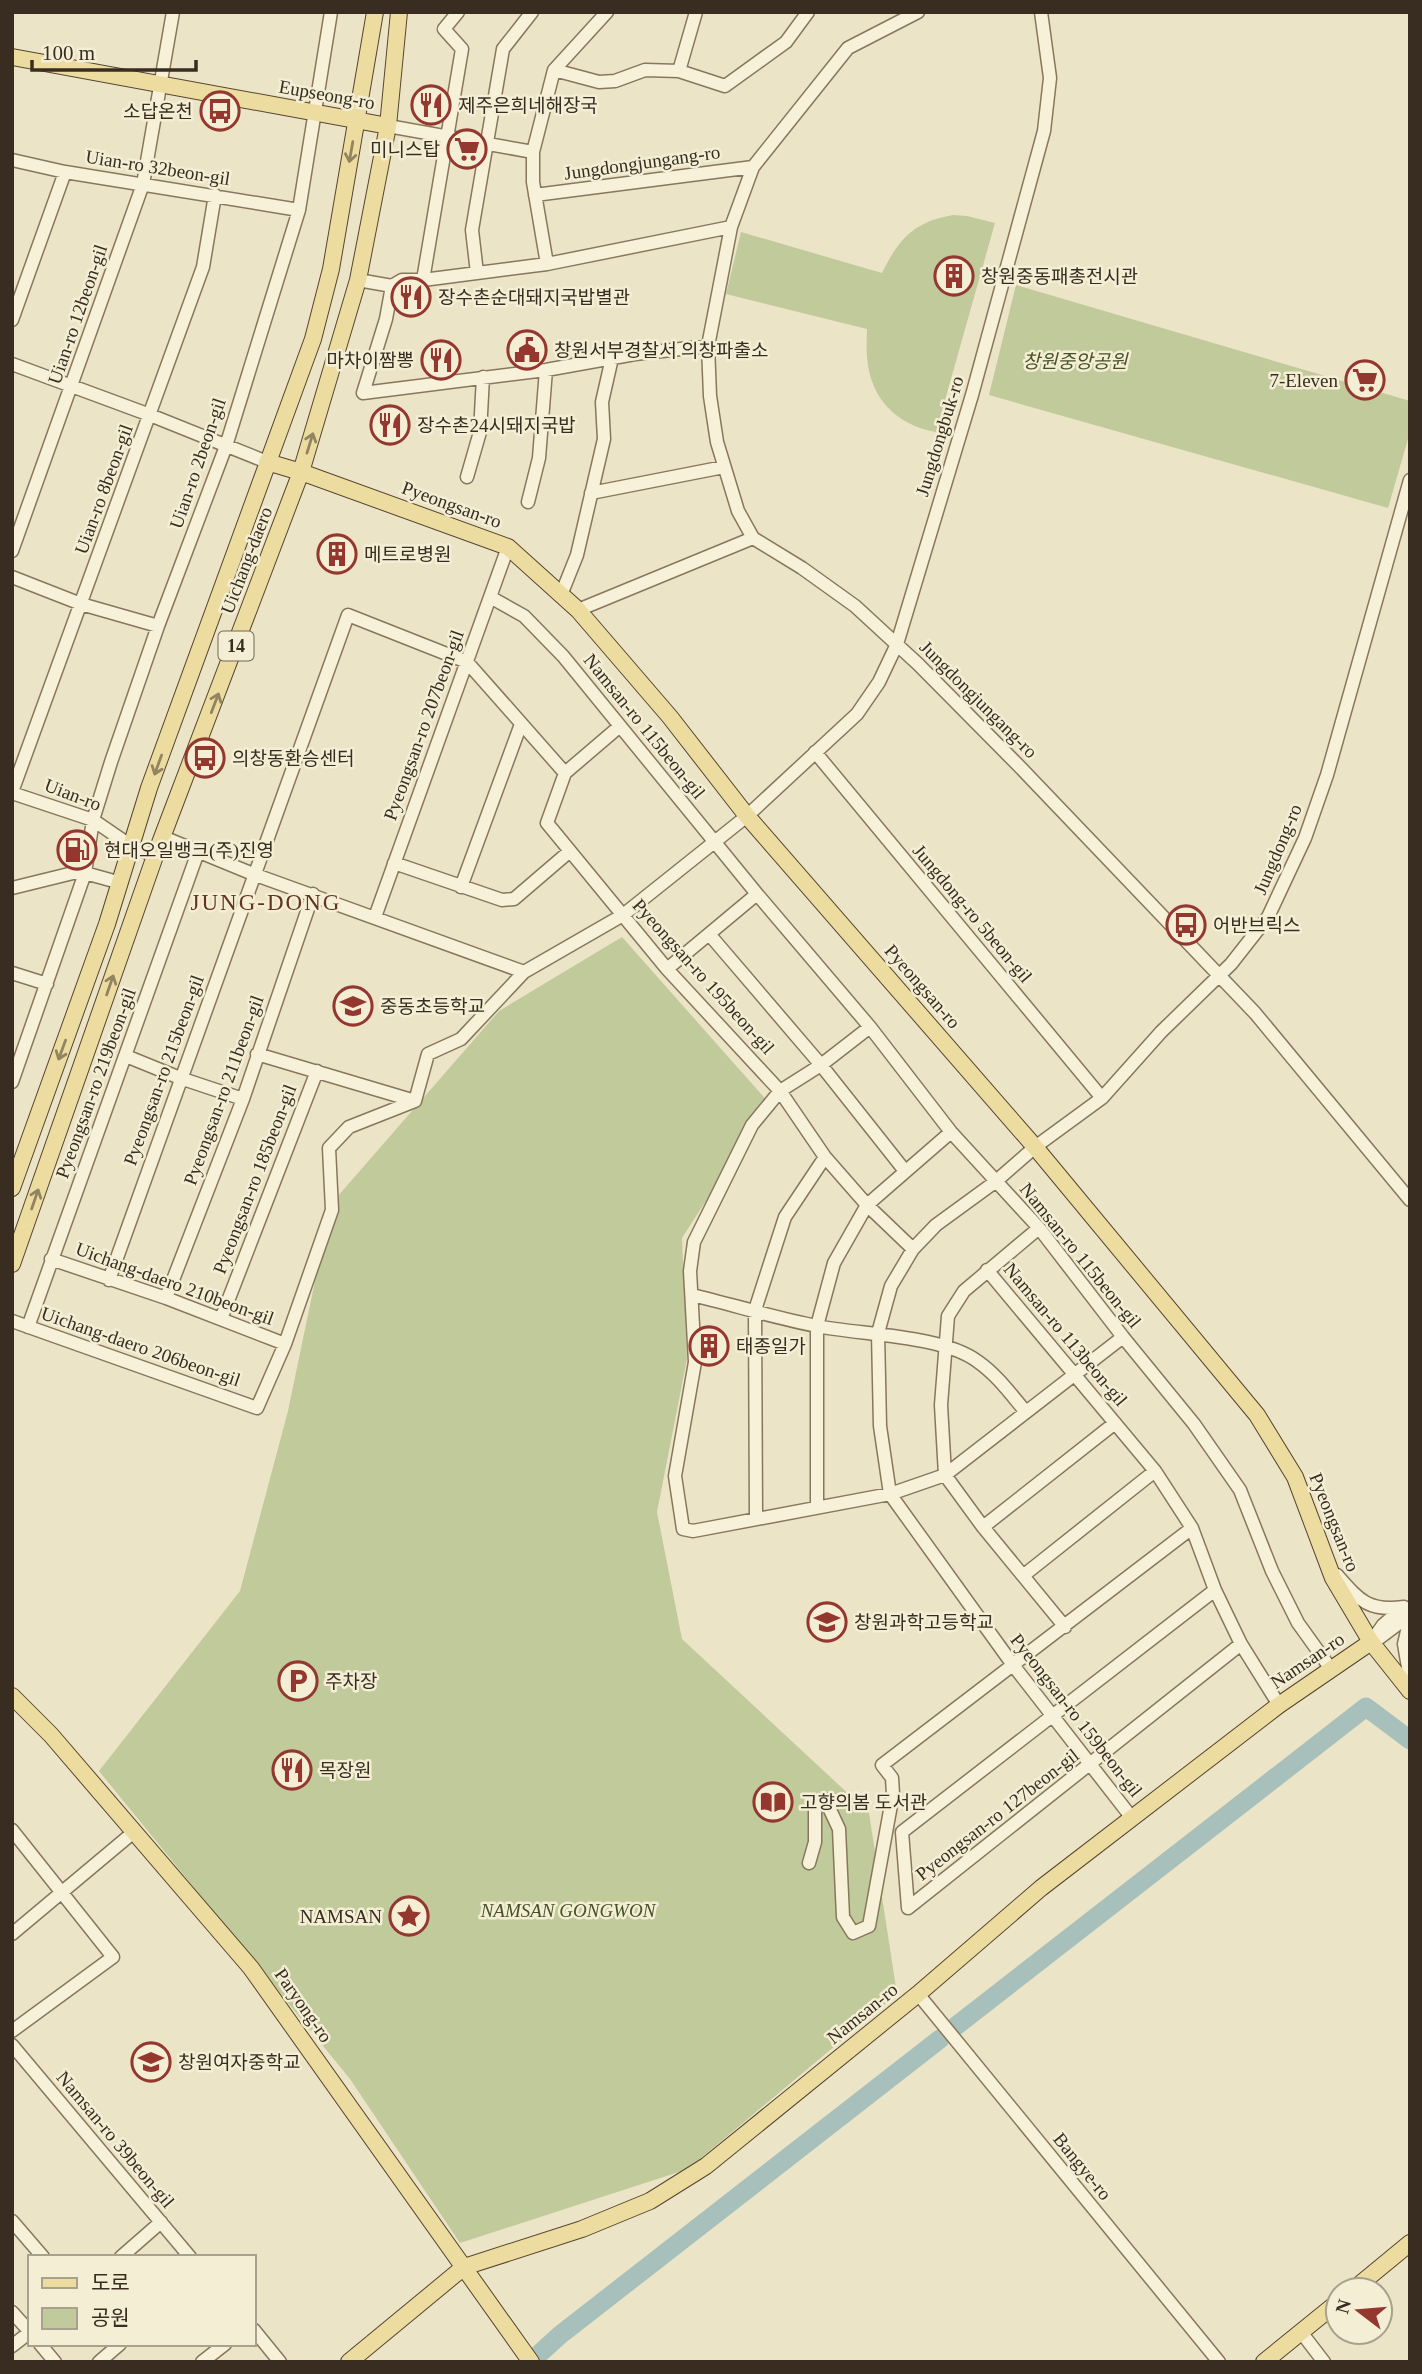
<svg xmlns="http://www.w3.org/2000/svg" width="1422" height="2374" viewBox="0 0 1422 2374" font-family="'Times New Roman','Noto Sans KR',serif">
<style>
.green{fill:#c1ca9a}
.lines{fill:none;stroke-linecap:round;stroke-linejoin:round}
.river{stroke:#a7c0bb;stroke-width:19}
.minor-casing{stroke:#87775d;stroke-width:15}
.major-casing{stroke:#554531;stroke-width:18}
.minor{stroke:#f7f1d9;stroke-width:12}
.major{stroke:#eddca0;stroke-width:16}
.oneway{stroke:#928460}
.labels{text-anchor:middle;stroke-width:5;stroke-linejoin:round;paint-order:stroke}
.shield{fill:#f4eed5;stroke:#706756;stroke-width:2}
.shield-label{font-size:18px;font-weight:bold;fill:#382d20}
.street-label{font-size:19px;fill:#382d20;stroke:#f4eed5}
.poi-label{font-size:19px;fill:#382d20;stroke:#f4eed5;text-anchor:start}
.park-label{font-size:19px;font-style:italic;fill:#455327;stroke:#f4eed5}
.quarter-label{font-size:23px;letter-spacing:2px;fill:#623421;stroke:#f4eed5}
</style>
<rect width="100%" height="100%" fill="#ece4c6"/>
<!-- green -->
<path class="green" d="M953,215L967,216L995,223L936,432C896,425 870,398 867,357C866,348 867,338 867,329L726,294L741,232L882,273C899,239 913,222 953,215Z
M1016,285L1410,401V432L1388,508L989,395Z
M622,937L769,1103L682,1238L687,1359L657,1512L682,1639L869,1813L897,1994L688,2169L460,2243L350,2079L99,1771L240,1591L288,1411L331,1204L499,1011Z"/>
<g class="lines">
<!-- river -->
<path class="river" d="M956,2026L1366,1707L1410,1740
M538,2355L560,2335L940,2039"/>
<!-- minor casing -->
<g class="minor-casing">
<path id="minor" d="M918,12L848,48L753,167L731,227L708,346L710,396L717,442L738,511L753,538L802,568L855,606L918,664L1019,766L1255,1013L1410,1200
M554,70L599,82L615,81L645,70L679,71L725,86L786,42L808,12
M679,71L696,12
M388,126L533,152
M12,160L65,172L299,210
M535,195L753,167
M547,264L533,182V152L554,70L607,12
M477,273L472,230L503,49L532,12
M358,280L392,286L386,319L363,393L546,370L635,354L708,346
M423,280L462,49L444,29L458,12
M392,286L402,280H423L547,264L731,227
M12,320L65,172
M12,364L150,415L267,462
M467,477L480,432L483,377
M591,493L724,467
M528,502L539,458L546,370
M12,551L143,184L173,12
M12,577L81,604L158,626
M561,595L577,555L604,439L602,402L612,358
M490,597L524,616L563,656L757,894L870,1027L951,1132L1039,1228L1123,1337L1194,1424L1240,1490L1272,1571L1298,1623L1331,1669
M578,610L753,538
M620,726L565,773L547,823L667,969L780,1091L825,1157L867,1205L913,1249
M815,752L1102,1098
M12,792L203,267L215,195
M12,793L93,820L131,846L155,856
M163,837L253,874L524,972
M394,863L502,900L514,899L570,851
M461,887L521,724
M12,888L73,873H85L121,883
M375,917L508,547
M709,934L821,1065L905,1171
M667,969L757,894
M12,973L47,984
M870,1027L821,1065L780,1091L752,1125L694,1242L690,1271L695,1362L675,1476L683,1529L693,1531L890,1494L945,1475L1123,1337
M257,1054L415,1101
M126,1056L180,1078L243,1099
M12,1082L85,873L93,820L111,762L158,626L226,446L299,210L331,12
M1039,1228L964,1291L948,1316L941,1405L945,1475L983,1527L1065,1627
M51,1259L166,1298L285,1344
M987,1270L1155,1471L1192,1528L1215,1590L1241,1644L1279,1705
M109,1280L348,615L467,662L565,773
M692,1295C734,1305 775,1318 817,1326C861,1335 941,1335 977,1361C996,1374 1010,1393 1025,1411
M166,1298L243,1099L313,894
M221,1319L317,1071
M12,1321L257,1408L285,1344L332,1210L329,1148L349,1127L415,1101L428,1054L461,1039L524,972L623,915L747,816L857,714L879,682L897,644L972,395L1044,131L1050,78L1041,12
M28,1327L198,852
M817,1507V1326L834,1263L867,1205L951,1132
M756,1518L755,1310L785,1217L825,1157
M983,1527L1115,1423
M1024,1575L1155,1471
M1337,1575C1359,1600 1368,1612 1404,1607
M1410,1618L1404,1644L1410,1679
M1378,1639L1410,1615
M1371,1642L1383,1625L1404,1607
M1132,1818L1013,1665L890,1494L880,1426L878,1333L891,1286L913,1249L936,1225L995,1182L1035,1147L1102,1098L1161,1032L1231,964L1268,917L1305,838L1327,775L1410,480
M12,1830L113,1957L12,2031
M809,1863L815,1842V1802L825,1799L839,1829L843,1917L853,1933L869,1926L893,1794L892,1778L882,1765L1192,1528
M908,1908L902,1832L1215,1590
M908,1908L1241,1644
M12,1934L135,1831
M918,1994L1219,2362
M12,2045L190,2257
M12,2221L43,2257
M121,2257L161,2222
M12,2312L30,2332
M254,2330L280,2362
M1301,2332L1324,2362
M40,2344L55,2362
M12,2346L30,2332
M99,2362L120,2344
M202,2362L225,2344"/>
</g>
<!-- major casing -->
<g class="major-casing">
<path id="major" d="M12,57L388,126
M267,462L301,472L508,547L578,610L670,717L747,816L1035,1147L1257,1415L1295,1477L1333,1578L1371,1642L1410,1691
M12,1188L107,924L149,788L313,339L331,269L375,12
M12,1264L155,856L301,472L358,280L388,126L399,12
M12,1696L51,1735L251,1968L531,2362
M1353,2290L1410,2243
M349,2362L464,2267L582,2229L650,2201L706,2166L918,1994L1041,1888L1279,1705L1371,1642
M1264,2362L1338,2302"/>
</g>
<!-- minor -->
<use href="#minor" class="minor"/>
<!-- major -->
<use href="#major" class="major"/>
</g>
<!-- one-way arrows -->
<defs><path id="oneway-shaft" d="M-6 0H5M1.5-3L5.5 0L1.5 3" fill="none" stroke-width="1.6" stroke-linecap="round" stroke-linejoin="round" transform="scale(1.75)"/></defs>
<g class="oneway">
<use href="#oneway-shaft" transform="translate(351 152) rotate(100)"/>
<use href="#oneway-shaft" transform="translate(310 443) rotate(-73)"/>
<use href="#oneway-shaft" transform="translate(215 703) rotate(-69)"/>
<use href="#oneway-shaft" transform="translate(158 765) rotate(110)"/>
<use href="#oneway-shaft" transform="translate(110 985) rotate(-71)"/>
<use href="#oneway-shaft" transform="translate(62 1050) rotate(110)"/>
<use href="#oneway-shaft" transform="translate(35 1199) rotate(-71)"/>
</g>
<!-- icons -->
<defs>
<g id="restaurant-ring" transform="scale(2.0125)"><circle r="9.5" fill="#f4eed5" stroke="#93372f" stroke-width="1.5"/><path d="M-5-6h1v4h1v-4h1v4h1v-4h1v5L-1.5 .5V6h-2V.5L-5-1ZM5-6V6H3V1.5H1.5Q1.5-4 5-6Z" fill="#93372f"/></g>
<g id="bus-ring" transform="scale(2.0125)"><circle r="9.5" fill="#f4eed5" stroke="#93372f" stroke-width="1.5"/><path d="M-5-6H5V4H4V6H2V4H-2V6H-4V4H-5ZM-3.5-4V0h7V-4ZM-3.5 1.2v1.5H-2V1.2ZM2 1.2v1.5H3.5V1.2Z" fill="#93372f"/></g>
<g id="supermarket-ring" transform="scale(2.0125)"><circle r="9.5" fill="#f4eed5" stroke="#93372f" stroke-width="1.5"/><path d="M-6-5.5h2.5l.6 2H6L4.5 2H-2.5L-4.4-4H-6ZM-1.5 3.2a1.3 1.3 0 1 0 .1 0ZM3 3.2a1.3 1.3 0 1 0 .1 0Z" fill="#93372f"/></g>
<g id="building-ring" transform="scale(2.0125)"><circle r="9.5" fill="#f4eed5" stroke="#93372f" stroke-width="1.5"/><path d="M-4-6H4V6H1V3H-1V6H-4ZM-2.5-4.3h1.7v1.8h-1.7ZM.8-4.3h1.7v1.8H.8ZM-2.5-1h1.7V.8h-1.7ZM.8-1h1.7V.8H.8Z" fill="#93372f"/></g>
<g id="civic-ring" transform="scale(2.0125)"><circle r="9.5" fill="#f4eed5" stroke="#93372f" stroke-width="1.5"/><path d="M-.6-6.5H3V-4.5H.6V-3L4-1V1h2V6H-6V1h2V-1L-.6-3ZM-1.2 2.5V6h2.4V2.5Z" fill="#93372f"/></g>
<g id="fuel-ring" transform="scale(2.0125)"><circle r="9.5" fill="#f4eed5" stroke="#93372f" stroke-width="1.5"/><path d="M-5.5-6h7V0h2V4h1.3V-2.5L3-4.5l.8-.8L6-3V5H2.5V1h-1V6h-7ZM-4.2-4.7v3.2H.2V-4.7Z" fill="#93372f"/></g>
<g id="school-ring" transform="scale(2.0125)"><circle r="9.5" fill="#f4eed5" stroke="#93372f" stroke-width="1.5"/><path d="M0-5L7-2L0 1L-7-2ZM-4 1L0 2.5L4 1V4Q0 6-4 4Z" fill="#93372f"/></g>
<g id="parking-ring" transform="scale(2.0125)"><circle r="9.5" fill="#f4eed5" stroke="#93372f" stroke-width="1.5"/><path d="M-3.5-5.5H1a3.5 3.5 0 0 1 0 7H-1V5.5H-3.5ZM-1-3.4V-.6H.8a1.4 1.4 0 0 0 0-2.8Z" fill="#93372f"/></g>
<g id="library-ring" transform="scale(2.0125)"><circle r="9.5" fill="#f4eed5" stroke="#93372f" stroke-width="1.5"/><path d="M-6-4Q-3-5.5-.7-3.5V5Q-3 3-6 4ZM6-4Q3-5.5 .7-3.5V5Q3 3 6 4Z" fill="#93372f"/></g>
<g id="sight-ring" transform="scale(2.0125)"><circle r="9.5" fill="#f4eed5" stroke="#93372f" stroke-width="1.5"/><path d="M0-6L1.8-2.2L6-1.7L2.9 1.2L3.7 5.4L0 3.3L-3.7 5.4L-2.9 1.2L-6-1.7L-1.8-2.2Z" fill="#93372f"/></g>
</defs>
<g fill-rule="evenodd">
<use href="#restaurant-ring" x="431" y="105"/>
<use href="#bus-ring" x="220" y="111"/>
<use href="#supermarket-ring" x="467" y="149"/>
<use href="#building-ring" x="954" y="276"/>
<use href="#restaurant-ring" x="411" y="297"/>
<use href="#civic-ring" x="527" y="350"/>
<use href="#restaurant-ring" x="441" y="360"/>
<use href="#supermarket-ring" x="1365" y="380"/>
<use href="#restaurant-ring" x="390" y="425"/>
<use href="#building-ring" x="337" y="554"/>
<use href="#bus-ring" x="205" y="758"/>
<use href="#fuel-ring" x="77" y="850"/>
<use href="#bus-ring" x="1186" y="925"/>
<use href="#school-ring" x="353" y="1006"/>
<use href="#building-ring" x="709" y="1346"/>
<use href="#school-ring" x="827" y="1622"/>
<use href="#parking-ring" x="298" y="1681"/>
<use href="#restaurant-ring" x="292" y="1770"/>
<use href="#library-ring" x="773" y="1802"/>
<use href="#sight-ring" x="409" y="1916"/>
<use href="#school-ring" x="151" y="2062"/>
</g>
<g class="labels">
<!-- shield labels -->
<rect class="shield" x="218.5" y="631.5" width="35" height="29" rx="5"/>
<g class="shield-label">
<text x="236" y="652">14</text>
</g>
<!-- street labels -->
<g class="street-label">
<text transform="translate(327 94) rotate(10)" y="7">Eupseong-ro</text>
<text transform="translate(642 162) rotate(-8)" y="7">Jungdongjungang-ro</text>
<text transform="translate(158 167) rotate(9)" y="7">Uian-ro 32beon-gil</text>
<text transform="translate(77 314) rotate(-71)" y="7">Uian-ro 12beon-gil</text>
<text transform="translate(939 436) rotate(-73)" y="7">Jungdongbuk-ro</text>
<text transform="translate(197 463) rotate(-71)" y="7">Uian-ro 2beon-gil</text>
<text transform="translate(103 489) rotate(-70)" y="7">Uian-ro 8beon-gil</text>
<text transform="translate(452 504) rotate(20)" y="7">Pyeongsan-ro</text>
<text transform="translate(246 560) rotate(-69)" y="7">Uichang-daero</text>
<text transform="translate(979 699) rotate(45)" y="7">Jungdongjungang-ro</text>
<text transform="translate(423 725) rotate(-70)" y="7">Pyeongsan-ro 207beon-gil</text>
<text transform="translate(645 726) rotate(51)" y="7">Namsan-ro 115beon-gil</text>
<text transform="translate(73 794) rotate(21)" y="7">Uian-ro</text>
<text transform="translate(1277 849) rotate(-67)" y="7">Jungdong-ro</text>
<text transform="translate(973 913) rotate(50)" y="7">Jungdong-ro 5beon-gil</text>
<text transform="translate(704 976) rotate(48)" y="7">Pyeongsan-ro 195beon-gil</text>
<text transform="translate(923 986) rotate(49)" y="7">Pyeongsan-ro</text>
<text transform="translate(163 1070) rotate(-70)" y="7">Pyeongsan-ro 215beon-gil</text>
<text transform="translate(95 1083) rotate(-70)" y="7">Pyeongsan-ro 219beon-gil</text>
<text transform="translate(223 1090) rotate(-70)" y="7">Pyeongsan-ro 211beon-gil</text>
<text transform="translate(254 1179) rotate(-69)" y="7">Pyeongsan-ro 185beon-gil</text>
<text transform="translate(1081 1255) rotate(51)" y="7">Namsan-ro 115beon-gil</text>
<text transform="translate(175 1283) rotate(20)" y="7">Uichang-daero 210beon-gil</text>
<text transform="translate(1066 1334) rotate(50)" y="7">Namsan-ro 113beon-gil</text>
<text transform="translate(141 1346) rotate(19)" y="7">Uichang-daero 206beon-gil</text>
<text transform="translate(1335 1522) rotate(68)" y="7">Pyeongsan-ro</text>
<text transform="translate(1307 1660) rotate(-34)" y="7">Namsan-ro</text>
<text transform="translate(1077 1715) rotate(52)" y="7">Pyeongsan-ro 159beon-gil</text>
<text transform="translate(997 1814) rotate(-38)" y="7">Pyeongsan-ro 127beon-gil</text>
<text transform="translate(304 2005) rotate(55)" y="7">Paryong-ro</text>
<text transform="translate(862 2013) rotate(-39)" y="7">Namsan-ro</text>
<text transform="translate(116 2139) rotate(50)" y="7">Namsan-ro 39beon-gil</text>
<text transform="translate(1083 2166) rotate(51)" y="7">Bangye-ro</text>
</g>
<!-- poi labels -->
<g class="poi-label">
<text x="458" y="112">제주은희네해장국</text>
<text x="193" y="118" text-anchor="end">소답온천</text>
<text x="440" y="156" text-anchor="end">미니스탑</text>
<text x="981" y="283">창원중동패총전시관</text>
<text x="438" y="304">장수촌순대돼지국밥별관</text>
<text x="554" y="357">창원서부경찰서 의창파출소</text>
<text x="414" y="367" text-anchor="end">마차이짬뽕</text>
<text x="1338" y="387" text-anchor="end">7-Eleven</text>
<text x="417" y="432">장수촌24시돼지국밥</text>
<text x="364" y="561">메트로병원</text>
<text x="232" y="765">의창동환승센터</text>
<text x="104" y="857">현대오일뱅크(주)진영</text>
<text x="1213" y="932">어반브릭스</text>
<text x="380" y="1013">중동초등학교</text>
<text x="736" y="1353">태종일가</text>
<text x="854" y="1629">창원과학고등학교</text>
<text x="325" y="1688">주차장</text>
<text x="319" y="1777">목장원</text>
<text x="800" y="1809">고향의봄 도서관</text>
<text x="382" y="1923" text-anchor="end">NAMSAN</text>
<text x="178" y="2069">창원여자중학교</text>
</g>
<!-- park labels -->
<g class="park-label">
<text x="1075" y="368">창원중앙공원</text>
<text x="568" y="1917">NAMSAN GONGWON</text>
</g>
<!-- quarter labels -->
<g class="quarter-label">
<text x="266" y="910">JUNG-DONG</text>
</g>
</g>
<!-- border -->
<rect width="1422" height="2374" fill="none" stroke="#382d20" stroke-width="28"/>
<!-- legend -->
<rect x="28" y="2255" width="228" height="91" fill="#f4eed5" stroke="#a9a18d" stroke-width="2"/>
<rect x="42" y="2278" width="35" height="10" fill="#eddca0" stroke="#a9a18d" stroke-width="2"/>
<text x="91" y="2290" font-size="21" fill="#382d20">도로</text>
<rect x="42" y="2308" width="35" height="21" fill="#c1ca9a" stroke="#a9a18d" stroke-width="2"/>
<text x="91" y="2325" font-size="21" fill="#382d20">공원</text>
<!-- north arrow -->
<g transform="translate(1359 2311) rotate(286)"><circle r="33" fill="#f4eed5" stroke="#a9a18d" stroke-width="2"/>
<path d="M0-5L12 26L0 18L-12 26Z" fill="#93372f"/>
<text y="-10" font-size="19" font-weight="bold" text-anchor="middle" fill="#382d20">N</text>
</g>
<!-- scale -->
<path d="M32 60v10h164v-10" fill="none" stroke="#382d20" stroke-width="3.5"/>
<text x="42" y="60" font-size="21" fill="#382d20" stroke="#f4eed5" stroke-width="5" paint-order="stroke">100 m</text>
</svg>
